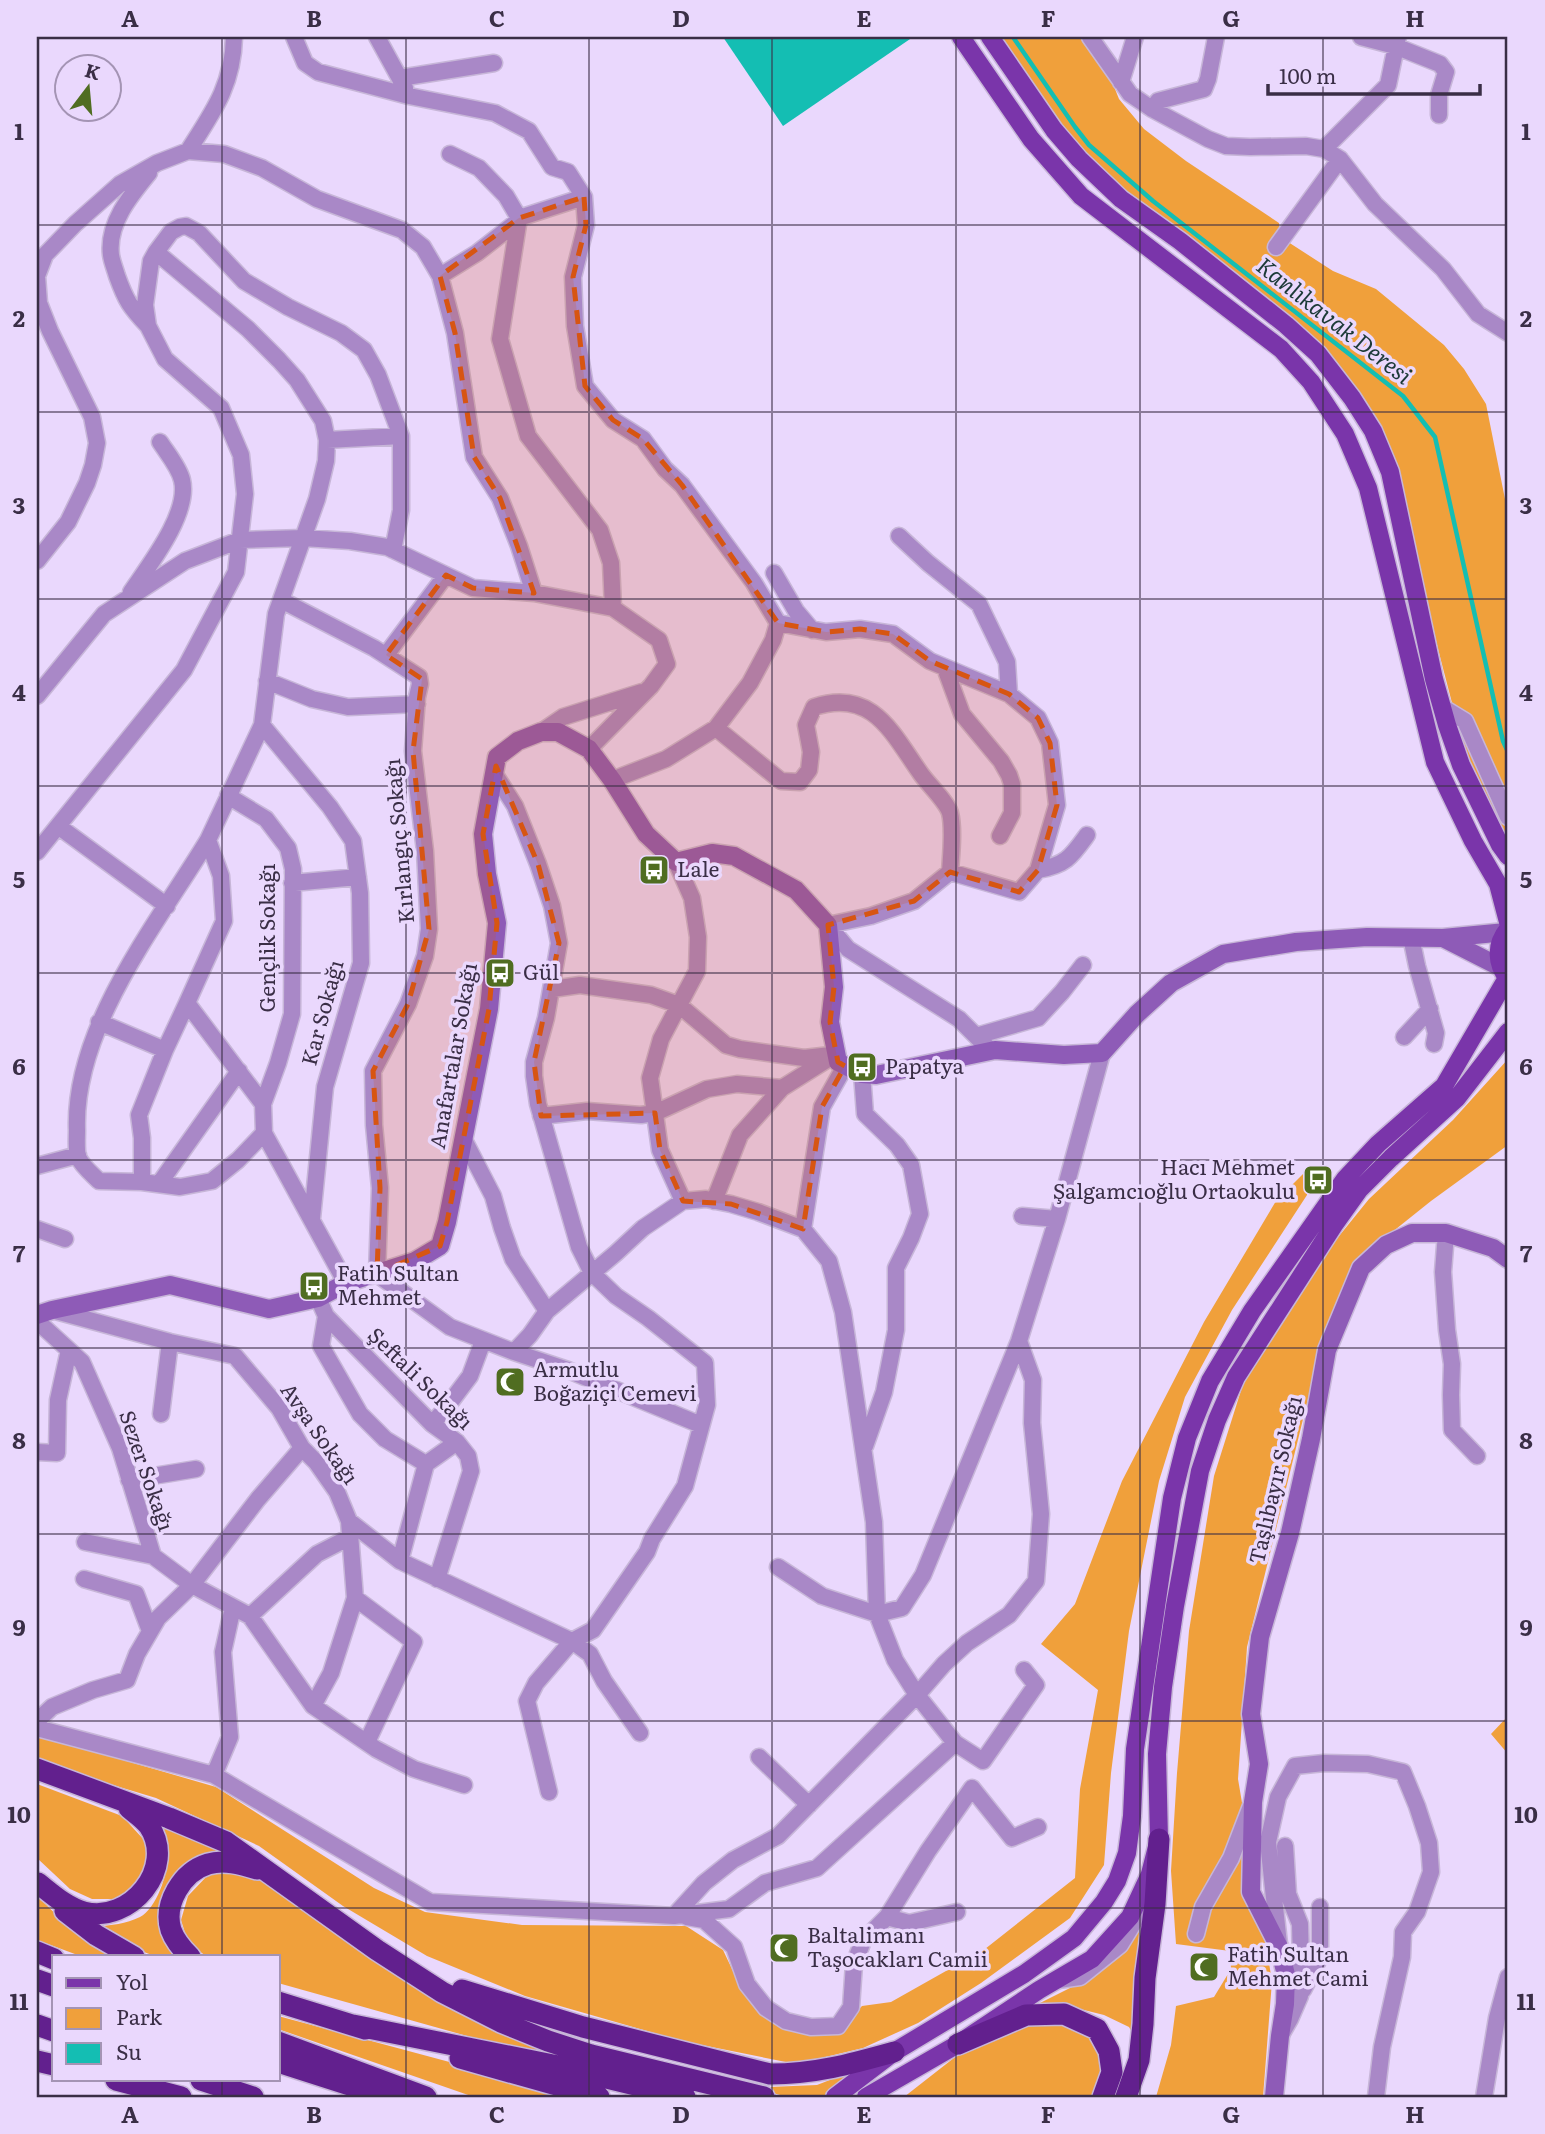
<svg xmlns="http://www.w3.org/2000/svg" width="1545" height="2134" viewBox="0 0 1545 2134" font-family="Literata,serif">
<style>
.green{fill:#f0a03b}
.water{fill:#14beb3}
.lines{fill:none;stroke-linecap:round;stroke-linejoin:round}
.stream{stroke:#14beb3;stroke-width:4.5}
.street-casing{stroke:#c7b6d8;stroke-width:19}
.secondary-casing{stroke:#c7b6d8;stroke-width:21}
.primary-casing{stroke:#c7b6d8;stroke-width:21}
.highway-casing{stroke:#c7b6d8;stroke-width:24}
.street{stroke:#a988c7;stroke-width:16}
.secondary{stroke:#8e5bb7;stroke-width:18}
.primary{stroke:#7a35aa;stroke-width:18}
.highway{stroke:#62208e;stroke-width:21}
.marked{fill:#d75512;fill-opacity:0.2;stroke:#d75512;stroke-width:5;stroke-dasharray:14 9;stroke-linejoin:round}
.grid{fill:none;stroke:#3a2e46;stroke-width:2;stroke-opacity:0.55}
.labels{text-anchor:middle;stroke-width:7;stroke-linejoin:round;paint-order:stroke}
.street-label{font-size:21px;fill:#3a2e46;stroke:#ead8fd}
.poi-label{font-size:21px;fill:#3a2e46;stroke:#ead8fd;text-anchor:start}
.water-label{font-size:23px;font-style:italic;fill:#1c3a38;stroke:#ead8fd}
.neatline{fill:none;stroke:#3a2e46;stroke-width:2.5}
.grid-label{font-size:23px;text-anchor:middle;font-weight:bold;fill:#3a2e46}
</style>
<rect width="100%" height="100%" fill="#ead8fd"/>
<!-- green -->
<path class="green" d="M996,37H1083L1115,79V89L1119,99L1144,129L1186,161L1279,223L1280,232L1285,240L1333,271L1376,289L1444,345L1464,369L1486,404L1508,514V839L1486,798L1463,745L1438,649L1400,481L1376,424L1347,376L1334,361L1111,181L1067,137Z
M1508,1059V1145L1431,1201L1356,1261L1322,1342L1247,1647L1238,1779L1272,1981L1263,2097H1156L1171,2045L1176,2006L1214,1997L1231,1969L1230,1951L1176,1944L1171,1871L1177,1773L1189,1631L1214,1476L1244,1381L1310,1272L1369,1199L1453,1120Z
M1307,1170V1195L1232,1310L1185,1397L1159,1481L1129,1631L1111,1773L1104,1865L1070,1918L981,1983L918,2023L863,2048L796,2064L682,2041L525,1996L427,1956L343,1906L259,1846L156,1798L37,1762V1735L216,1787L374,1888L425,1912L522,1925L686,1926L723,1950L740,1986L769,2020L785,2030L835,2034L862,2006L891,2002L985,1949L1075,1878L1080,1789L1098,1690L1041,1644L1075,1604L1122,1481L1204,1322L1276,1201Z
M1508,1716V1754L1491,1734Z
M37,1784L122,1816L145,1841L148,1864L139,1884L120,1899H92L70,1889L37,1858Z
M157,1822L226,1853L198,1856L178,1871L164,1896L184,1957H157L131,1947L96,1927C111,1925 126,1924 140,1917C159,1907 172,1863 167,1842C165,1835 160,1828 157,1822Z
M229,1870L260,1877L563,2056L485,2041L278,1983V1957H207L188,1942L181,1920L188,1896L207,1876Z
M37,1896L69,1927L115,1957H83L37,1940Z
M1146,1909L1138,2043L1129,2027L1104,2015L1060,2004L1024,2011L1096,1975L1132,1942Z
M278,2016L558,2091L579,2097H474L278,2029Z
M1067,2020L1090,2031L1107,2075L1098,2097H904L959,2054L1028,2022Z
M597,2047L770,2087L817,2085L858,2069L828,2097H788Z"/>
<!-- water -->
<path class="water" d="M723,37H913L783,126Z"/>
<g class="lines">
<!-- stream -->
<path class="stream" d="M1013,37L1075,127L1089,145L1153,201L1403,396L1435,437L1503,741L1508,752"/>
<!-- street casing -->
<g class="street-casing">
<path id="street" d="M294,37L305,63L318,72L409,96L495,113L529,131L552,167L568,172L584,197L586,225L573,277L575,326L585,386L613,420L643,439L665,469L682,485L754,583L778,623L773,640L750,683L716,728L666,759L612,780
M377,37L405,88
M1090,37L1130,94L1152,109L1208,139L1226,146L1250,147L1306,146L1324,149L1340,159L1375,204L1443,269L1478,314L1508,333
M1361,37L1395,46L1440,64L1446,72L1439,95V115
M400,78L494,63
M1121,82L1135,37
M1152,109L1158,101L1204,89L1208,79L1216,37
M1324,149L1388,85L1398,37
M188,151C213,112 233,85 234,37
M450,154L479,168L506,196L519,218L500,339L528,436L600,530L611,563L613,608
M519,218L584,197
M1276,247L1340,159
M156,252L171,232L180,227L186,226L199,233L244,281L288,307L341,333L364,350L378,375L401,436V510L393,550
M440,276L477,253L518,221
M148,326C130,307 126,301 117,276C115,269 112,262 111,255C107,224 130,196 149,173
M327,440L401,436
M899,536L928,563L979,604L1007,662L1009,694
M37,561L68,522L87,483L93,465L97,443L92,417L50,331L39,303L37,276L45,255L75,224L120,184L157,163L188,151L224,154L262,168L317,199L402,230L423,247L440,276L455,333L474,457L500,498L519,546L534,593
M774,573L796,611L812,630
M131,592C150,564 190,513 182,480C179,467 167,453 160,442
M281,600L374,648L419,677L420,684L417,697L413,751L425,851L429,929L425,956L408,1004L373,1071L374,1125L380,1188L377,1274L450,1327L514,1352L568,1370L701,1425
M778,623L826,632L860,629L893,634L930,661L1009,694L1038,718L1050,743L1057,805L1038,870L1019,892L950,872
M386,655L446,575
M945,668L962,714L1001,761L1009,775L1012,784V813L1000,836
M267,681L312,699L348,707L417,704
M37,696L104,614L185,561L240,540L303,538L350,541L387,547L473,588L534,593L613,608L659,640L667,664L651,686L589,749
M1442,707L1465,721L1508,817
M262,725L330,807L353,841L360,893L361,963L325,1087L312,1218
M716,728L781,781L800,782L809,770L811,752L806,725L814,707C873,688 892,733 921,774C928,784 947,802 950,813C954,829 951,855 950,872L914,901L871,916L828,925L848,949L959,1019L991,1051
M541,732L563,717L642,692
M494,773L515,806L538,864L552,906L559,943L546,1018L534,1062V1076L538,1104L579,1247L592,1273L616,1296L648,1318L705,1363L707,1405L685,1486L652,1539L647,1552L593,1630L572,1641L536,1683L527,1701L549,1792
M228,796L266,819L288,848L293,869L292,1014L278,1063L263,1104
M58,826L167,906
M208,840C157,924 73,1028 77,1130C77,1138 76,1149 78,1157C82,1166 92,1174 99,1181L142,1182L180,1187L212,1181L238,1160L264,1133
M37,852L184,670L236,572L245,494L241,455L221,408L165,359L148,326L145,305L151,261L156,252L248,329L279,360L297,380L323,421L327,440L326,461L317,499L276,614L262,725L208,840L221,876L224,921L187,1003L263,1104L264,1133L346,1283
M676,862L692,898L698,937L697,971L661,1039L650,1078L660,1150L683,1201
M1038,870C1066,865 1071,857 1087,835
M292,883L358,877
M1411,937L1417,966L1436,1033L1434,1044
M552,989L580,985L651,995L679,1005L726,1045L740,1049L804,1058L831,1055
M99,1022L165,1050
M976,1036L1038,1018L1062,992L1083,965
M1404,1037L1430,1009
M862,1074L865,1114L897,1145L911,1165L920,1214L911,1238L896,1268V1330L884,1392L865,1446
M541,1116L587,1111L641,1115L655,1113L707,1089L737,1084L782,1088L836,1054
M463,1138L493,1196L502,1228L513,1259L547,1311L530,1335L514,1352
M37,1166L78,1155
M142,1182V1138L139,1115L165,1050L187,1003
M159,1184L239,1071
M714,1201L740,1135L782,1088
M1022,1216L1057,1219
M37,1229L65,1239
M803,1229L822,1107L845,1066
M1446,1233L1443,1272L1447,1330L1452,1364L1451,1395L1452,1430L1477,1456
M318,1298L326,1316L432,1424L457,1442L468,1456L471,1471L437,1579
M52,1310L170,1342L235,1356L279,1408L302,1448L316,1462L337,1492L349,1521L400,1561L572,1641L590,1654L604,1681L640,1733
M547,1311L616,1253L643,1228L683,1201L706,1199L731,1204L758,1212L803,1229L829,1261L843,1312L874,1522L877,1614L902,1608L923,1575L1019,1341L1057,1219L1102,1053
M326,1316L321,1346L360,1414L385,1439L426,1464
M37,1321L82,1362L120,1448L153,1556L192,1585L250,1616L313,1706L376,1749L414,1769L464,1785
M161,1414L170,1342
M432,1424L446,1408L470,1376L483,1341
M37,1452L57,1453L58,1400L69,1350
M129,1480L196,1469
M85,1542L153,1556
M400,1561L426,1464L457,1442
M84,1579L136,1594L150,1631
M355,1598L414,1642L367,1742
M250,1616L317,1554L350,1537
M313,1706L331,1673L355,1598L349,1521
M37,1721L52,1707L93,1690L127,1680L137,1654L158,1618L192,1585L258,1499L302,1448
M37,1728L214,1775L430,1902L674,1916L729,1909L765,1883L817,1868L955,1743L983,1761L1036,1685L1024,1670
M955,1743L917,1695L944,1664L967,1643L1009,1615L1036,1581L1041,1514L1032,1423L1033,1380L1019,1341
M759,1757L809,1805
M214,1775L230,1737L223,1652L233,1607
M674,1916L704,1883L733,1860L778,1836L917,1695L895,1660L877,1614L822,1596L778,1567
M687,1917L704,1920L734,1947L747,1984L766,2008L786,2021L811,2027L838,2026L851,2007L854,1964L863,1941L887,1917L928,1851L972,1788L1012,1838L1038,1827
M887,1917L909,1923L957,1912
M1196,1934L1203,1907L1231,1858L1251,1806
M1279,1944L1268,1842L1278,1797L1295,1766L1324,1763L1368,1764L1403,1772L1417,1806L1429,1843L1431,1872L1417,1912L1403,1932L1402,1957L1382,2047L1376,2097
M1058,1980L1080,1977L1120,1945L1139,1914
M1303,1990L1320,1957V1907
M1282,2033L1290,2019L1300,1996L1301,1962L1300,1924L1288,1894L1285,1846
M1484,2097L1497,2018L1508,1977"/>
</g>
<!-- secondary casing -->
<g class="secondary-casing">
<path id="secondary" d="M1443,938L1500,967
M37,1315L52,1310L170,1285L269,1309L318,1298L346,1283L415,1261L440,1246L447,1222L489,1009L497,923L487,874L483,834L497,757L518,741L541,732H558L589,749L612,780L646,834L676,862L712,853L734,856L796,890L828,925L834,987L830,1022L838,1062L862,1074L876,1075L995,1050L1064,1055L1102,1053L1137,1014L1171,983L1223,954L1296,942L1367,937L1443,938L1506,932
M1274,2097L1280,2036L1285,2004L1286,1975L1279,1947L1251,1892L1253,1802L1259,1764L1251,1714L1260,1637L1290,1533L1311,1439L1327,1350L1361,1268L1386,1245L1412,1233H1446L1493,1248L1508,1259"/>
</g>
<!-- primary casing -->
<g class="primary-casing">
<path id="primary" d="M961,37L1031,139L1081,196L1281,349L1311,382L1345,434L1368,488L1435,762L1473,841L1498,884L1508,922
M990,37L1054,130L1079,159L1121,199L1180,241L1286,325L1318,354L1352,398L1373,431L1390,472L1434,679L1447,725L1461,765L1500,845L1508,856
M1508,929C1495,945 1496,963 1508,979
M835,2097L894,2052L1024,1974L1074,1938L1104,1902L1117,1881L1127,1853L1132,1816L1135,1749L1172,1498L1187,1438L1210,1381L1252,1311L1345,1179L1378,1144L1444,1086L1507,978
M866,2097L958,2044L1039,1990L1092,1959L1130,1917L1150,1874L1159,1839L1157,1754L1163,1687L1175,1606L1200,1471L1217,1420L1236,1377L1334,1225L1359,1190L1391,1158L1457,1098L1508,1032"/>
</g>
<!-- highway casing -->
<g class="highway-casing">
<path id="highway" d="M37,1769L169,1818L226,1842L377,1950L442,1992L501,2022L548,2041L591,2055L764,2097
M38,1883C52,1894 66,1907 84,1912C130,1924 177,1868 149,1826C144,1819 135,1813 129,1808
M65,1911L96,1935L134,1957
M37,1952L54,1959
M190,1957C183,1950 175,1941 171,1930C163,1904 182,1872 208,1864C224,1859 241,1864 257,1869
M37,1980L54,1986
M462,1990L583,2027L770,2074C815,2074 851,2064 894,2052
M278,2002L365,2029
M37,2025L54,2031
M353,2025L553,2065L685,2097
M278,2042L426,2097
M958,2044L1026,2015L1064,2014L1097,2029L1109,2051L1112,2072L1103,2097
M460,2058L599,2097
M37,2061L54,2065
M278,2062L387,2097
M116,2080L181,2097
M201,2080L253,2097
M1126,2097L1139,2060L1143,2024L1145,1978L1155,1904L1159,1839"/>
</g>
<!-- street -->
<use href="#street" class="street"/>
<!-- secondary -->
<use href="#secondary" class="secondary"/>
<!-- primary -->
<use href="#primary" class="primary"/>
<!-- highway -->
<use href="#highway" class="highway"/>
</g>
<!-- marked area -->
<path class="marked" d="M584,197L586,225L573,277L585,386L613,420L643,439L682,485L778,623L826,632L860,629L893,634L930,661L1009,694L1038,718L1050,743L1057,805L1038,870L1019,892L950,872L914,901L828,925L834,987L830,1022L838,1062L845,1066L822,1107L803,1229L731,1204L683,1201L660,1150L655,1113L541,1116L534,1062L559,943L538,864L496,766L483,834L497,923L489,1009L447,1222L440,1246L377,1274L380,1188L373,1071L408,1004L429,929L413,751L422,679L386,655L446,575L473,588L534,593L500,498L474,457L455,333L440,276L519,218Z"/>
<!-- grid -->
<path class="grid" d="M222,37V1957M406,37V2097M589,37V2097M772,37V2097M956,37V2097M1140,37V2097M1323,37V2097M37,225H1508M37,412H1508M37,599H1508M37,786H1508M37,973H1508M37,1160H1508M37,1348H1508M37,1534H1508M37,1721H1508M37,1908H1508M222,2080V2097"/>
<!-- icons -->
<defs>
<g id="bus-square" transform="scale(1.575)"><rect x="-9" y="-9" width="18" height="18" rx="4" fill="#506d21" stroke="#ead8fd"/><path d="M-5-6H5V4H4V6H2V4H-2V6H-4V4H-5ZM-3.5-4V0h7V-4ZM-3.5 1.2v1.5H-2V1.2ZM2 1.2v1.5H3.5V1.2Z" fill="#fff"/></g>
<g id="mosque-square" transform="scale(1.575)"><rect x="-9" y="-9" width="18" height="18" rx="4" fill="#506d21" stroke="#ead8fd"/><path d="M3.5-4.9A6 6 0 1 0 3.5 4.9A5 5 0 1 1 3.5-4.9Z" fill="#fff"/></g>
</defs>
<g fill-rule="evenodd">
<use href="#bus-square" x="654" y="870"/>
<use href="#bus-square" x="500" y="973"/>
<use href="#bus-square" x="862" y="1067"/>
<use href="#bus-square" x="1318" y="1180"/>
<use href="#bus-square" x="314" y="1286"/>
<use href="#mosque-square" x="510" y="1382"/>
<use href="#mosque-square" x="784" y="1948"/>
<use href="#mosque-square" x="1204" y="1967"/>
</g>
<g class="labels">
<!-- street labels -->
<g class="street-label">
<text transform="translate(400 841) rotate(-95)" y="7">Kırlangıç Sokağı</text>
<text transform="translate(268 938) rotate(-90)" y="7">Gençlik Sokağı</text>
<text transform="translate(323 1013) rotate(-75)" y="7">Kar Sokağı</text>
<text transform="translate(454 1056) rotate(-80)" y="7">Anafartalar Sokağı</text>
<text transform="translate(420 1379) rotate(44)" y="7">Şeftali Sokağı</text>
<text transform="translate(319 1434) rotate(55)" y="7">Avşa Sokağı</text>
<text transform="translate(146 1471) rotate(71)" y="7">Sezer Sokağı</text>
<text transform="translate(1276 1480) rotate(-77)" y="7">Taşlıbayır Sokağı</text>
</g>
<!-- poi labels -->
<g class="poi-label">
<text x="677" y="877">Lale</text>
<text x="523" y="980">Gül</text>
<text x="885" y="1074">Papatya</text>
<text x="1295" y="1175" text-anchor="end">Hacı Mehmet<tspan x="1295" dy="24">Şalgamcıoğlu Ortaokulu</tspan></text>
<text x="337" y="1281">Fatih Sultan<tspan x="337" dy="24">Mehmet</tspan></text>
<text x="533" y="1377">Armutlu<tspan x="533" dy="24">Boğaziçi Cemevi</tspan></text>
<text x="807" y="1943">Baltalimanı<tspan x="807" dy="24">Taşocakları Camii</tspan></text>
<text x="1227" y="1962">Fatih Sultan<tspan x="1227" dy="24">Mehmet Cami</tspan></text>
</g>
<!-- water labels -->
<g class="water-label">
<text transform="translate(1334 321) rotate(38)" y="8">Kanlıkavak Deresi</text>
</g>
</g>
<!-- border -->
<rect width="1545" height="2134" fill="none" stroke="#ead8fd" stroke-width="77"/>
<!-- legend -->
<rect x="52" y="1955" width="228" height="126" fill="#ead8fd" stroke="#a494b4" stroke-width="2"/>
<rect x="66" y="1978" width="35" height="10" fill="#7a35aa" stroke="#a494b4" stroke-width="2"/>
<text x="116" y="1990" font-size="21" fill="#3a2e46">Yol</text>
<rect x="66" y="2008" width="35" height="21" fill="#f0a03b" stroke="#a494b4" stroke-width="2"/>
<text x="116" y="2025" font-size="21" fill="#3a2e46">Park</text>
<rect x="66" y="2043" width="35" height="21" fill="#14beb3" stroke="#a494b4" stroke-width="2"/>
<text x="116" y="2060" font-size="21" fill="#3a2e46">Su</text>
<!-- north arrow -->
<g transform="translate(88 88) rotate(16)"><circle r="33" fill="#ead8fd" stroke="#a494b4" stroke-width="2"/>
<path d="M0-5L12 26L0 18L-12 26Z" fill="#506d21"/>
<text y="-10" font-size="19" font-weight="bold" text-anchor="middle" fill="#3a2e46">K</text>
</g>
<!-- scale -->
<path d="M1268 84v10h212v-10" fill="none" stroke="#3a2e46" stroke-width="3.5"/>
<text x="1279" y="84" font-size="21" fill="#3a2e46" stroke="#ead8fd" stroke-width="5" paint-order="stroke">100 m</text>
<rect x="38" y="38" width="1468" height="2058" class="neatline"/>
<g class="grid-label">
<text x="130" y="27">A</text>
<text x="314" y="27">B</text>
<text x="497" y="27">C</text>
<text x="681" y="27">D</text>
<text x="864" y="27">E</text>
<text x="1048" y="27">F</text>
<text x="1231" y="27">G</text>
<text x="1415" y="27">H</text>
<text x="19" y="140">1</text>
<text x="1526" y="140">1</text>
<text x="19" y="327">2</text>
<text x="1526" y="327">2</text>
<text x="19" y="514">3</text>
<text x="1526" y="514">3</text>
<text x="19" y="701">4</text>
<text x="1526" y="701">4</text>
<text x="19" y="888">5</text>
<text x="1526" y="888">5</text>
<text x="19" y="1075">6</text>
<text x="1526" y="1075">6</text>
<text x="19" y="1262">7</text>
<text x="1526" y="1262">7</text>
<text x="19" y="1449">8</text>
<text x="1526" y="1449">8</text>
<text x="19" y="1636">9</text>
<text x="1526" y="1636">9</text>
<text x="19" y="1823">10</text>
<text x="1526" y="1823">10</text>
<text x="19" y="2010">11</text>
<text x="1526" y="2010">11</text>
<text x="130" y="2123">A</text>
<text x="314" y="2123">B</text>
<text x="497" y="2123">C</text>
<text x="681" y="2123">D</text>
<text x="864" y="2123">E</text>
<text x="1048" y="2123">F</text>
<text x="1231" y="2123">G</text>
<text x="1415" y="2123">H</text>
</g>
</svg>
